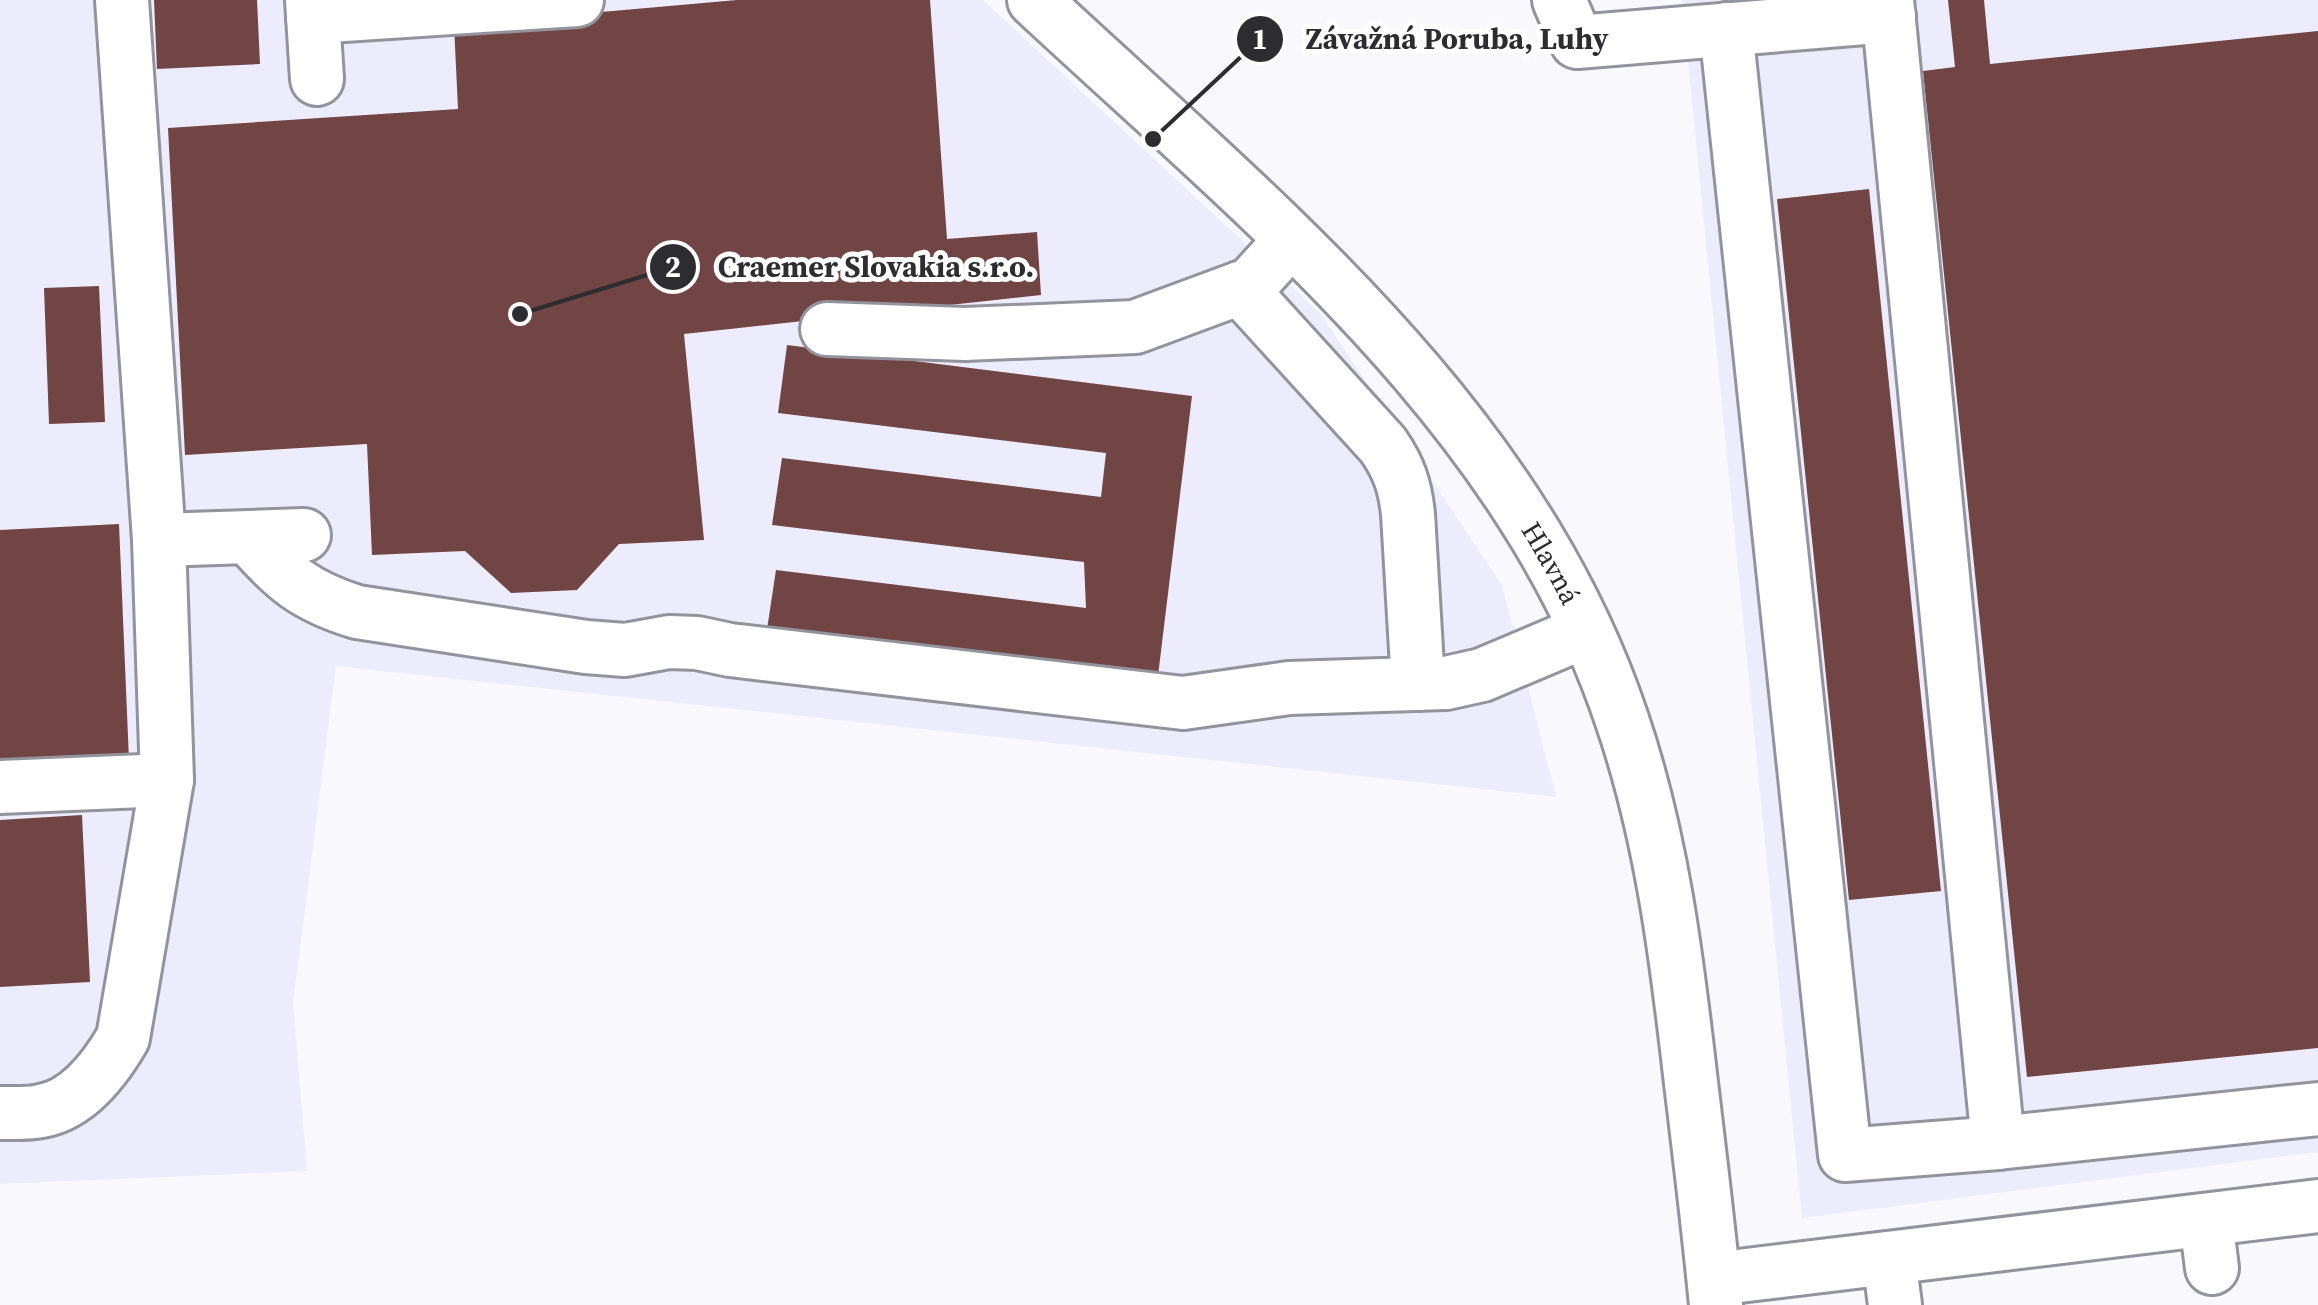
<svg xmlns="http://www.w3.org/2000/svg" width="2318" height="1305" viewBox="0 0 2318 1305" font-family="'Source Serif 4',serif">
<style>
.built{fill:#edecfc}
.building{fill:#714544}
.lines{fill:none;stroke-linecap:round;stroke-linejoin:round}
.minor-casing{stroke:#93939d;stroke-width:58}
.minor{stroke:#fff;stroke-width:52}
.labels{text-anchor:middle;stroke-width:10;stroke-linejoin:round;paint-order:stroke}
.street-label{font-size:28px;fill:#2c2c31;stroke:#fff}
.leader{fill:none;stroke:#2c2c31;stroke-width:4}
.callout-dot{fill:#2c2c31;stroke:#fff;stroke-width:4}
.mark-label{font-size:30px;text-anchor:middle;font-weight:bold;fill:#fff}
.callout-label{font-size:30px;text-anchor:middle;font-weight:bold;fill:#2c2c31;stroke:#fff;stroke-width:10;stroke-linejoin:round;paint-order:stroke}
</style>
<rect width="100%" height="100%" fill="#f9f8fd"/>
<!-- built -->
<path class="built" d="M0,0H983L1320,313L1502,585L1556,797L336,666L293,1003L307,1171L0,1184Z
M1682,0H2318V1152L1802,1218Z"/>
<!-- building -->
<path class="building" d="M154,0H257L260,64L157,69Z
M737,0H930L947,239L1037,232L1041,295L684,334L704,540L619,544L577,590L511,593L465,551L372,555L367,444L185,455L168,128L458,109L454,25Z
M1948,0H1984L1990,64L2318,31V1048L2027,1077L1923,71L1955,67Z
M1869,189L1941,891L1849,900L1777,199Z
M99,286L105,422L49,424L44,288Z
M787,345L1192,396L1157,684L766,636L776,570L1086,608L1084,562L772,525L782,458L1101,497L1106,453L778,413Z
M119,524L129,760L0,766V530Z
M82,815L90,982L0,987V820Z"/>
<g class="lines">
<!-- minor casing -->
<g class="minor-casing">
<g id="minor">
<path d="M312,0L317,79"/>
<path id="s1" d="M1034,0C1260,211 1520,415 1622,720C1662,837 1677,960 1691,1083C1700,1157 1709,1231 1716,1305"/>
<path d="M1559,0L1577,42L1889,16"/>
<path d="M1887,0L1998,1143L2318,1109"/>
<path d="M313,17L577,0"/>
<path d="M1726,29L1845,1155L1998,1143"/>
<path d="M1240,288L1383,445C1399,468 1405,486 1408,514L1418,684"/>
<path d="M827,329L965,334L1135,327L1251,284L1291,240"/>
<path d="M249,538C284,578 305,596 357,612L586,647L625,650L669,642L697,643L730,650L1183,703L1289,688L1446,683L1482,675L1586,631"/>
<path d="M159,540L304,535"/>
<path d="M0,787L167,780"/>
<path d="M0,1113C13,1113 28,1114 41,1111C78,1105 105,1069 123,1038L167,780L159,540L122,0"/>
<path d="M2206,1220L2212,1268"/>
<path d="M1889,1258L1895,1305"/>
<path d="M1714,1279L2318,1206"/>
</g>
</g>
<!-- minor -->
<use href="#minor" class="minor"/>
</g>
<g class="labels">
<!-- street labels -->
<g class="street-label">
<text dy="10" stroke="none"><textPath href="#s1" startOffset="768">Hlavná</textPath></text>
</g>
</g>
<!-- callouts -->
<path class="leader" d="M1153 139L1260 39M520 314L673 267"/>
<g class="callout-dot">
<circle cx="1153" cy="139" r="10"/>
<circle cx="520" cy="314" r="10"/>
<circle cx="1260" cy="39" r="25"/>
<circle cx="673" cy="267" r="25"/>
</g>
<g class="mark-label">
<text x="1260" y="49">1</text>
<text x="673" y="277">2</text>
</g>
<g class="callout-label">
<text x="1457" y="49">Závažná Poruba, Luhy</text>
<text x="876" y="277">Craemer Slovakia s.r.o.</text>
</g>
</svg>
